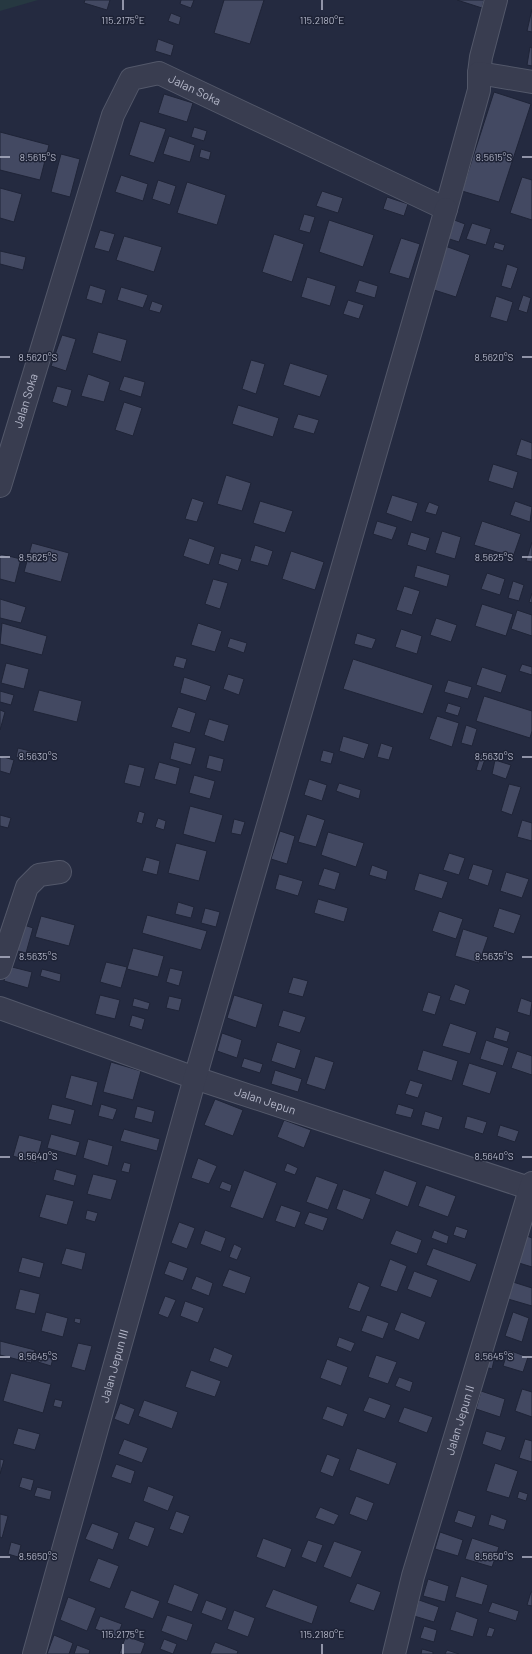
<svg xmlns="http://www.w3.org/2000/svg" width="532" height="1654" viewBox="0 0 532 1654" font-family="Barlow,sans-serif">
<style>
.green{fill:#263841}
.building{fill:#434962;stroke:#1f2437}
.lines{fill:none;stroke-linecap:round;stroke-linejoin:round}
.minor-casing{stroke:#53586a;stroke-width:24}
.minor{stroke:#393d50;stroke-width:22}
.ticks{fill:none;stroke:#b5b8ca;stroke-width:1.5}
.labels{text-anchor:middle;stroke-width:3;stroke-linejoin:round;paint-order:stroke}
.street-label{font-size:12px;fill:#b5b8ca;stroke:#1d2235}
.ticks-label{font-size:10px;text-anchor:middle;fill:#b5b8ca;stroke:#1d2235;stroke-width:3;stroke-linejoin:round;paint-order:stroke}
</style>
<rect width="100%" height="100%" fill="#242a40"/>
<!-- green -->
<path class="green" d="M0,0H38L0,11Z"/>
<!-- building -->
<path class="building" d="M85,0H110L107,10L84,3Z
M181,0H194L191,8L180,4Z
M224,0H264L250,44L214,33Z
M457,0H484L482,8Z
M532,9V32L527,31Z
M171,13L181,17L179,25L168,21Z
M158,39L174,45L171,56L155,51Z
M530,47L532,48V66L527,65Z
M494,92L531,104L499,202L462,191Z
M164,94L193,103L187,122L158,113Z
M140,121L166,129L154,163L129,155Z
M194,127L207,131L204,141L191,137Z
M0,132L49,145L40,180L0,170Z
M169,136L195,145L190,162L163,154Z
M201,149L211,152L209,160L199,157Z
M61,154L80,159L70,197L51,192Z
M121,175L148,184L143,201L115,192Z
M522,177L532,180V220L510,213Z
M158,180L176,186L170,205L152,199Z
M187,182L226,195L217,225L177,213Z
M0,188L22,194L14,222L0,218Z
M322,191L343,198L338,213L316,206Z
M387,197L408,204L404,216L383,209Z
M304,214L315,217L310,233L299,230Z
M449,218L465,224L459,242L443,237Z
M329,220L374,235L363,267L319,252Z
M472,223L491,229L486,245L466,239Z
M100,230L115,234L109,252L94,248Z
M274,234L304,244L292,282L262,272Z
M124,236L162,247L154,272L116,260Z
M401,238L420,244L409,279L389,273Z
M495,242L505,245L503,251L493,248Z
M445,246L470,255L456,297L431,289Z
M0,251L26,257L23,270L0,264Z
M507,264L518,268L511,289L501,286Z
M307,277L336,286L330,306L301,297Z
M359,280L378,286L375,298L355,292Z
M90,285L106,290L102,304L86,299Z
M121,287L148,295L143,308L117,300Z
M523,295L531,298L527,313L518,310Z
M496,296L513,302L507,322L490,317Z
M348,300L364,305L359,319L343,314Z
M152,301L163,305L160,313L149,310Z
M98,332L127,340L121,362L92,353Z
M62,335L76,339L66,371L51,366Z
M251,360L265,364L256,394L242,389Z
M290,363L328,375L320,397L283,385Z
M88,374L110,382L104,402L81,396Z
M124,376L145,382L141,397L119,390Z
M57,386L72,390L67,407L52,402Z
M124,402L142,408L133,436L115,430Z
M238,405L279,418L273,437L232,424Z
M298,414L319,420L314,434L293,428Z
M521,439L532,443V460L516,455Z
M493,464L518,472L513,489L488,481Z
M226,475L251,483L242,511L217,504Z
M392,495L418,503L412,522L386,513Z
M192,498L204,502L197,522L185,519Z
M260,501L293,511L285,533L253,523Z
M515,501L532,507L530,522L510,515Z
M429,502L439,506L436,515L425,512Z
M377,521L397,527L392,540L373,534Z
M482,521L521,534L513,557L474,545Z
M442,531L461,537L455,559L435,553Z
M411,532L430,538L426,551L407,545Z
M189,538L215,547L209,565L183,556Z
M532,542V562L526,561Z
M32,543L69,553L61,582L24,572Z
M255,545L273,551L268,566L250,561Z
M291,551L324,562L315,590L282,579Z
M221,553L242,559L238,571L218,564Z
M0,554L21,559L15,583L0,579Z
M417,565L450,575L447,587L414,577Z
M487,573L505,579L500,595L481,589Z
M213,579L228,583L220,609L205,604Z
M513,581L524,585L519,601L508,598Z
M404,586L420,591L412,615L396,610Z
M532,593V603L529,602Z
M0,599L26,607L21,623L0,618Z
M482,604L513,614L506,636L475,626Z
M517,610L532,615V636L511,629Z
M436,618L457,625L451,642L430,635Z
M2,623L47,636L42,655L0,644Z
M198,623L222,631L215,652L191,645Z
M401,629L422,636L417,654L395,647Z
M357,633L376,639L372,649L354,644Z
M230,638L247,643L244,653L227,647Z
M176,656L187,659L184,669L173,666Z
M353,659L433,685L423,714L343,689Z
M6,663L29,669L24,689L1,683Z
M522,664L532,667V675L519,671Z
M482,667L507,675L501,693L476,685Z
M228,674L244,679L239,695L223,689Z
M184,677L211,686L206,701L180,693Z
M448,680L472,687L468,699L444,692Z
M39,690L82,701L77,722L33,711Z
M0,691L14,695L11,705L0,702Z
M484,696L532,711V731L530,738L476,721Z
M448,703L461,707L458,716L445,712Z
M178,707L196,713L190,733L171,727Z
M0,710L5,712L0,730Z
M437,716L459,723L452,747L429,739Z
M209,719L229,725L224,742L204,735Z
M466,725L477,729L472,746L461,743Z
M343,736L369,744L364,759L339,751Z
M174,742L196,748L191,765L170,759Z
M381,743L393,747L389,760L377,757Z
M18,748L38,753L35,762L16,757Z
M323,750L334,753L331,764L320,761Z
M481,754L486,756L481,771L476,770Z
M209,755L224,759L221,772L206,768Z
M0,756L14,760L10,774L0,771Z
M495,760L511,765L506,779L492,774Z
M159,762L180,768L176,785L154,779Z
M129,764L145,768L140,787L124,783Z
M194,775L215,781L210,799L189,793Z
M309,779L327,785L322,801L304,795Z
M339,783L361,790L359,799L336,791Z
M509,784L521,787L512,815L501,811Z
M190,806L223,815L215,843L183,834Z
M139,811L145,813L142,824L136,822Z
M307,814L325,820L316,847L298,842Z
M0,815L11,818L8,828L0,826Z
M158,818L166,821L164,830L155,827Z
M234,819L245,822L241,835L231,833Z
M522,820L532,823V841L517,837Z
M280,831L295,836L287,864L271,859Z
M328,832L364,843L356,867L321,855Z
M176,843L207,851L199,881L168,873Z
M449,853L465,858L459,875L443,870Z
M146,857L160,861L157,875L142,871Z
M473,864L493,870L488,886L468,879Z
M372,865L388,871L386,880L369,875Z
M324,868L340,873L335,890L318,885Z
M506,872L529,879L522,898L500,891Z
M419,873L448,882L442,899L414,890Z
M279,874L303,881L298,896L275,889Z
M318,899L348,908L344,922L314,913Z
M178,902L194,907L191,918L175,914Z
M205,908L220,912L216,927L201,923Z
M499,908L521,915L514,934L493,927Z
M439,911L463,919L456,939L432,931Z
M147,915L207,931L201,950L142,933Z
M41,916L75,925L69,946L35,937Z
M21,924L33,928L26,953L14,950Z
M463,929L488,937L479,963L455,956Z
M133,948L164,956L158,977L127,969Z
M106,962L127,967L121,988L100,982Z
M8,966L32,972L28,988L4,981Z
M170,968L183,971L179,986L166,982Z
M42,969L61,974L60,982L40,976Z
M293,977L308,981L303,997L288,993Z
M455,984L470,990L465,1005L449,1000Z
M428,992L441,996L435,1015L422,1011Z
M100,995L120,1000L115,1019L95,1014Z
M234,995L263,1004L256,1028L227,1018Z
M169,996L182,999L179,1011L166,1008Z
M134,998L150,1003L148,1010L132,1006Z
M521,998L532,1002L530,1016L517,1012Z
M283,1010L306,1017L300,1033L278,1026Z
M132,1015L145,1019L142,1030L129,1026Z
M450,1023L477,1032L470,1054L442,1046Z
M496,1027L510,1032L507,1042L493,1038Z
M222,1033L242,1040L237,1058L217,1051Z
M486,1040L509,1048L503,1066L480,1059Z
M277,1042L301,1050L295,1069L271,1061Z
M423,1050L458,1061L452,1081L417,1070Z
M517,1051L532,1056V1075L511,1068Z
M315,1056L334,1062L325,1090L306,1084Z
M244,1058L263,1064L260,1073L241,1067Z
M111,1062L141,1071L133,1100L103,1092Z
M469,1063L497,1072L490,1094L462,1085Z
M275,1070L302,1079L298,1092L271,1084Z
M71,1075L98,1082L92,1106L65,1098Z
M410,1080L423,1084L418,1098L405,1094Z
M215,1099L243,1110L233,1136L204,1125Z
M52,1104L75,1110L71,1125L48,1119Z
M101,1104L117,1109L113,1120L98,1116Z
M398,1104L414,1109L411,1118L395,1114Z
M137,1106L155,1111L152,1123L134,1118Z
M425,1111L443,1117L439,1130L421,1125Z
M467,1116L487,1122L483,1134L464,1128Z
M284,1120L311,1130L304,1148L277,1137Z
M500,1125L519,1131L515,1142L497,1136Z
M124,1129L160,1139L157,1151L120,1141Z
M51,1134L80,1142L76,1156L47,1148Z
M19,1135L42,1141L36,1163L13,1156Z
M88,1139L113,1146L108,1166L83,1158Z
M198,1158L217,1166L209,1184L191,1178Z
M124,1162L131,1164L129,1173L121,1171Z
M287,1163L298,1168L295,1175L284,1171Z
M56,1169L77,1175L74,1186L53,1180Z
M244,1170L277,1183L263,1219L230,1207Z
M384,1170L417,1182L408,1207L375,1194Z
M93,1174L117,1180L111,1200L87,1194Z
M316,1176L338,1184L328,1210L306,1202Z
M222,1181L232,1185L230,1192L219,1188Z
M426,1185L456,1196L448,1217L418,1206Z
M343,1189L371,1199L363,1220L336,1209Z
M46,1194L74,1201L67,1225L39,1217Z
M281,1205L301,1212L295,1228L275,1221Z
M87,1210L98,1213L95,1222L85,1219Z
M309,1212L328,1218L323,1231L304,1224Z
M179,1222L195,1228L187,1249L171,1243Z
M456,1226L468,1230L465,1239L453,1235Z
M205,1230L226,1238L221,1252L200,1244Z
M396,1230L422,1240L417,1254L390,1244Z
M434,1230L449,1236L447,1244L431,1238Z
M527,1236L532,1238V1267L519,1263Z
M234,1244L242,1248L237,1260L229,1257Z
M66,1248L86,1253L82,1270L61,1264Z
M433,1248L477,1264L470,1282L426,1265Z
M22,1257L44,1263L40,1278L18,1272Z
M390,1259L407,1266L397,1292L380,1286Z
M169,1261L188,1268L183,1281L164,1274Z
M229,1269L251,1277L245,1294L222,1286Z
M414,1271L438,1280L431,1298L407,1289Z
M196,1276L213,1283L209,1296L191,1289Z
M358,1282L370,1287L360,1312L348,1308Z
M513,1282L532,1288V1306L508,1299Z
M20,1289L40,1294L35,1314L15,1309Z
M165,1296L176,1300L168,1318L158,1314Z
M185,1301L204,1308L198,1323L180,1316Z
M46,1312L68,1318L63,1337L41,1331Z
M401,1312L426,1322L419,1340L394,1330Z
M513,1312L529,1318L522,1342L505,1336Z
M367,1315L389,1323L383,1339L361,1331Z
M75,1318L81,1319L80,1324L74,1322Z
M339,1337L355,1343L351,1352L336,1346Z
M0,1341L35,1350L31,1363L0,1355Z
M78,1343L92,1346L85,1371L71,1367Z
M214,1347L233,1355L228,1368L209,1361Z
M508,1350L528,1357L523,1372L503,1366Z
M483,1352L495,1356L492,1369L479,1365Z
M40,1355L53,1358L51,1366L38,1362Z
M376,1355L397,1362L388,1384L368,1377Z
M327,1359L348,1367L341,1386L320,1378Z
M191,1370L221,1381L215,1397L185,1387Z
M11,1373L51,1384L43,1413L3,1401Z
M399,1377L413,1382L410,1392L395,1386Z
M522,1389L532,1392V1417L515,1411Z
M481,1391L505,1399L500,1417L476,1409Z
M369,1397L391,1405L385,1419L363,1411Z
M55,1399L63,1401L61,1408L53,1406Z
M144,1400L178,1412L172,1429L138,1416Z
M120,1403L135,1409L129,1425L114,1419Z
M327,1406L348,1414L343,1427L322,1419Z
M404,1407L433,1417L427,1433L398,1422Z
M18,1428L40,1434L35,1450L13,1444Z
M486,1431L506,1437L501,1451L482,1444Z
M124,1439L148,1448L142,1463L118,1454Z
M525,1439L532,1441V1462L519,1458Z
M357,1448L397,1463L389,1485L349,1470Z
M327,1454L340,1459L333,1477L320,1472Z
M0,1459L4,1460L0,1474Z
M495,1463L518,1471L509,1498L486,1491Z
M116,1464L135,1471L131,1484L111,1477Z
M22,1477L34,1480L31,1491L19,1487Z
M148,1486L174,1496L168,1511L143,1501Z
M37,1487L52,1491L50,1500L34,1496Z
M519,1491L528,1494L526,1501L517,1498Z
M356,1496L374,1503L367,1521L349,1514Z
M320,1507L339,1515L334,1525L315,1518Z
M458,1510L476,1516L472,1528L454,1522Z
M176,1511L190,1516L183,1534L169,1529Z
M0,1514L8,1516L2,1538L0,1537Z
M491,1514L507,1520L504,1530L488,1525Z
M135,1521L155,1528L148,1547L128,1539Z
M92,1523L119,1533L113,1550L85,1539Z
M440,1532L463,1540L458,1556L435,1549Z
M263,1538L292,1549L285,1568L256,1557Z
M472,1538L499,1547L492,1567L465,1559Z
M308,1540L323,1545L316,1563L301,1557Z
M334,1541L362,1551L351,1578L323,1567Z
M11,1542L21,1545L18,1557L8,1554Z
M98,1558L119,1566L110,1589L89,1581Z
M461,1576L488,1585L482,1605L455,1597Z
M428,1579L449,1586L445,1602L423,1596Z
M357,1583L381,1592L374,1611L349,1602Z
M174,1584L199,1594L192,1612L167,1603Z
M273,1589L318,1606L312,1624L265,1607Z
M131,1590L160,1601L153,1619L124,1608Z
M531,1592H532V1606L527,1605Z
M68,1597L96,1608L87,1631L60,1620Z
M206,1600L227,1608L222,1621L201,1613Z
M419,1600L439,1607L434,1622L414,1616Z
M492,1602L519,1611L516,1621L488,1612Z
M234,1610L255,1618L248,1637L227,1629Z
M456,1611L478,1619L473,1637L450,1630Z
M167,1615L193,1624L187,1641L161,1631Z
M100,1616L122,1624L117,1637L95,1629Z
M424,1626L437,1630L434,1642L420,1638Z
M489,1627L495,1629L492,1637L486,1636Z
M54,1635L73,1643L69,1654H47Z
M126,1636L145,1643L141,1654H119Z
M164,1639L177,1644L173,1654L160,1649Z
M215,1642L238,1651L237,1654H210Z
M77,1645L90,1650L89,1654H74Z
M422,1649L433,1652V1654H421Z
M447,1650L459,1654H445Z"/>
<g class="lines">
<!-- minor casing -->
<g class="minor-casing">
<g id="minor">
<path d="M479,73L481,57L496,0"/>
<path id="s1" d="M0,486L113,115L131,79L159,73L446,209L479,90V73L532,82"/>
<path d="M0,968L27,887L39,875L60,872"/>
<path id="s2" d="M0,1008L195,1078L532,1189"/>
<path id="s3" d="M34,1654L195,1078L446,209"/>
<path id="s4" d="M394,1654L413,1576L532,1183"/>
</g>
</g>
<!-- minor -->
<use href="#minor" class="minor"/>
</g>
<!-- ticks -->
<path class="ticks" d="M123,0V10M322,0V10M0,157H10M522,157H532M0,357H10M522,357H532M0,557H10M522,557H532M0,757H10M522,757H532M0,957H10M522,957H532M0,1157H10M522,1157H532M0,1357H10M522,1357H532M0,1557H10M522,1557H532M123,1644V1654M322,1644V1654"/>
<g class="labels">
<!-- street labels -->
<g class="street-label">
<text dy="4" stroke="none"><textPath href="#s1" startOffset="496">Jalan Soka</textPath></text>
<text dy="4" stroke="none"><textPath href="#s1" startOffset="89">Jalan Soka</textPath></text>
<text dy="4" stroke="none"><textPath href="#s2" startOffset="281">Jalan Jepun</textPath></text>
<text dy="4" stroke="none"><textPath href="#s3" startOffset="299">Jalan Jepun III</textPath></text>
<text dy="4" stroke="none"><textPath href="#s4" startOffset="243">Jalan Jepun II</textPath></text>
</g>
</g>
<g class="ticks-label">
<text x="123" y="24">115.2175°E</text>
<text x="322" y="24">115.2180°E</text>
<text x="38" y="161">8.5615°S</text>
<text x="494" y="161">8.5615°S</text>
<text x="38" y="361">8.5620°S</text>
<text x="494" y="361">8.5620°S</text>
<text x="38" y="561">8.5625°S</text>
<text x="494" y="561">8.5625°S</text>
<text x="38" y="760">8.5630°S</text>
<text x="494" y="760">8.5630°S</text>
<text x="38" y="960">8.5635°S</text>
<text x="494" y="960">8.5635°S</text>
<text x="38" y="1160">8.5640°S</text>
<text x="494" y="1160">8.5640°S</text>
<text x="38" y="1360">8.5645°S</text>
<text x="494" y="1360">8.5645°S</text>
<text x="38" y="1560">8.5650°S</text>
<text x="494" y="1560">8.5650°S</text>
<text x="123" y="1638">115.2175°E</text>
<text x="322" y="1638">115.2180°E</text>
</g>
</svg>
